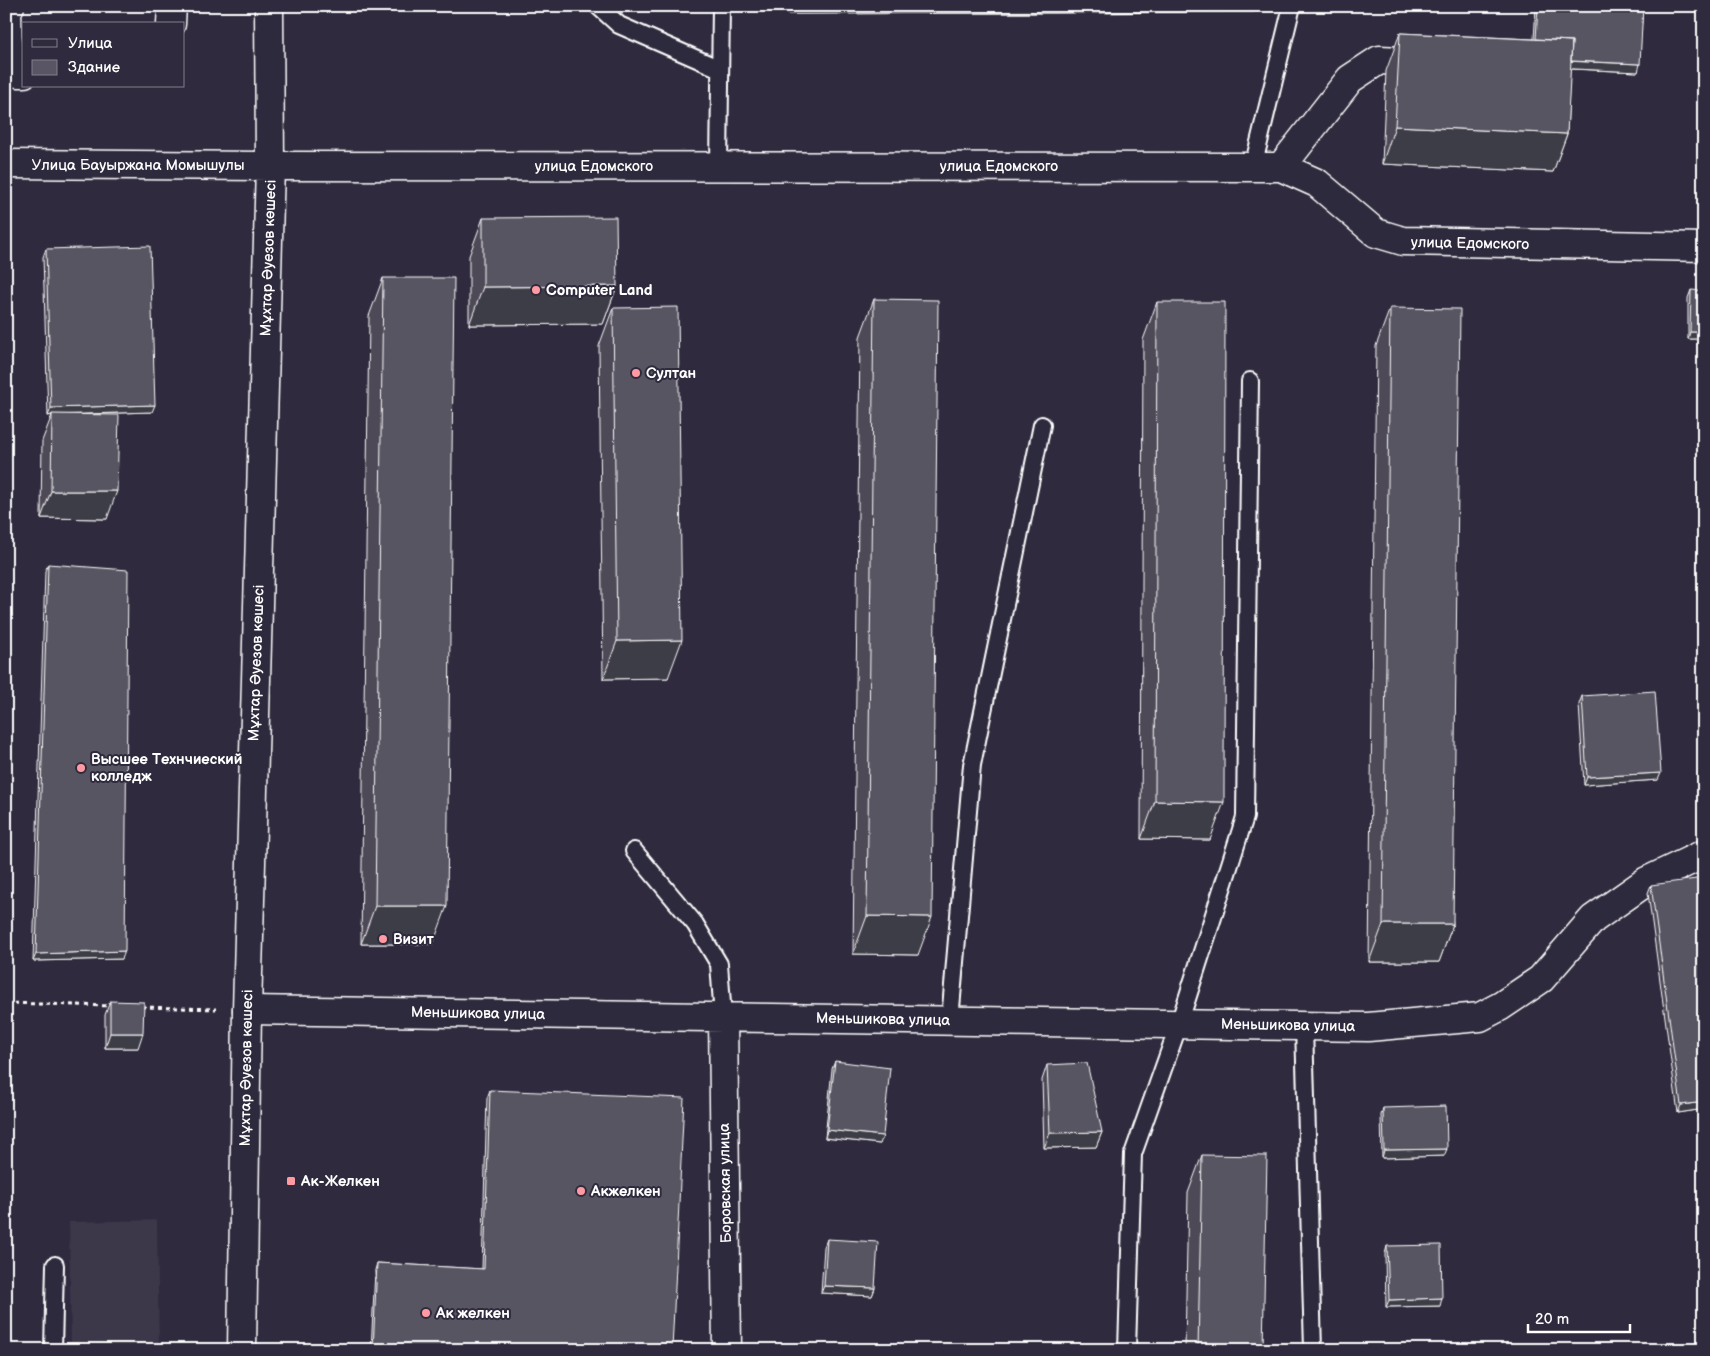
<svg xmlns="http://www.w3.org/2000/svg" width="1710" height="1356" viewBox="0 0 1710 1356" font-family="'Balsamiq Sans',sans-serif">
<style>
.built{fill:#3c3749}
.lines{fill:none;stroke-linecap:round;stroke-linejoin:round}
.lane-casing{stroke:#fff;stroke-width:20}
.street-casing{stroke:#fff;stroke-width:31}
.secondary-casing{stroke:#fff;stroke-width:31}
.path{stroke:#fff;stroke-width:3;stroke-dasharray:4 4;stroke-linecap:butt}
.lane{stroke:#2f2a3d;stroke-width:16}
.street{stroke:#2f2a3d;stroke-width:28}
.secondary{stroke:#2f2a3d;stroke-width:28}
.wall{fill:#4d4956;stroke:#fff}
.shaded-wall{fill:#3e3c46;stroke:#fff}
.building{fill:#595564;stroke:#fff}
.poi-dot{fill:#ff9aa2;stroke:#2f2a3d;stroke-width:2}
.labels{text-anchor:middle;stroke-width:4;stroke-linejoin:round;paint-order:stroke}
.street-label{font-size:15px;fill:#fff;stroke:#2f2a3d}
.poi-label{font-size:15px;font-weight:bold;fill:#fff;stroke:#2f2a3d;text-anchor:start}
</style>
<rect width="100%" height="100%" fill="#2f2a3d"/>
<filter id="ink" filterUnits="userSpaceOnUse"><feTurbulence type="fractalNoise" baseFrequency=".02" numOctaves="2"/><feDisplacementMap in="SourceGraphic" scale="10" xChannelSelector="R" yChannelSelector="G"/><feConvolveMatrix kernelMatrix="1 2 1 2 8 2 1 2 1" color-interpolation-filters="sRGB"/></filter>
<g filter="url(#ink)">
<!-- built -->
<path class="built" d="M157,1220L159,1350H71L69,1222Z"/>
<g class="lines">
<!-- lane casing -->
<g class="lane-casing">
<path id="lane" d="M598,6L619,25L720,69
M719,166L721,6
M1253,167L1292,6
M634,851L695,924L719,964L723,1017
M950,1020L972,765L1042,425
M1304,1026L1313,1350
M53,1350L55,1265
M1127,1350L1133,1154L1179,1024L1245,817L1250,381"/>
</g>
<!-- street casing -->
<g class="street-casing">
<path id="street" d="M10,6L7,10L8,48L17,73H24
M171,24L172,6
M270,166L1281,167L1317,183L1376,233L1403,241L1704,247
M1281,167L1350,79L1379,60L1427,62
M247,1010L1368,1027L1480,1017L1501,1006L1541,979L1593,919L1647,881L1704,854
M723,1017L727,1350"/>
</g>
<!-- secondary casing -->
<g class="secondary-casing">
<path id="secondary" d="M6,164L270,166
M242,1350L247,1010L270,166L269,6"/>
</g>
<!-- path -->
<path class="path" d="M6,1003L111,1006
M142,1007L216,1009"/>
<!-- lane -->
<use href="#lane" class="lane"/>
<!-- street -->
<use href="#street" class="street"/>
<!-- secondary -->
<use href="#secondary" class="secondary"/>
</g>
<!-- wall -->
<path class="wall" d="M788,6H1256L1254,12L788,14Z
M1536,6H1643L1638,72L1570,69L1567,134L1553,172L1382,164L1386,71L1400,33L1534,39Z
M483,218L617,286L603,324L469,325V256Z
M46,249L152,412L87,414L107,519L41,518L42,441L52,415L48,416L43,257Z
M383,278L433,944H361L369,316Z
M1691,290L1704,339H1688V298Z
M874,299L918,955L853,954L860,337Z
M1157,302L1210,840L1141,839L1143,340Z
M613,308L668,678L603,679L599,346Z
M1390,308L1453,924L1439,962H1369L1376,346Z
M48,564L122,959L33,961L45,571Z
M1582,696L1658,780L1584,785L1579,704Z
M1651,885L1704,1109L1678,1113L1648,893Z
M110,1001L138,1048H105V1015Z
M835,1061L880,1144L825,1138L832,1069Z
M1047,1065L1102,1132L1096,1147L1044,1148L1042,1080Z
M490,1090L672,1350H371L375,1270L377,1263L482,1269L487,1098Z
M1383,1108L1444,1156L1382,1158L1381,1115Z
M1202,1155L1263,1350H1185L1188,1193Z
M827,1239L875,1288L872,1296L821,1293L824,1247Z
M1387,1246L1440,1306L1386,1307L1385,1254Z"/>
<!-- shaded-wall -->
<path class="shaded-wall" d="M791,6H1256L1254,12L788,14Z
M1536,60L1640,64L1638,72L1533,67Z
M1395,126L1567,134L1553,172L1382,164Z
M617,286L603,324L469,325L483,287Z
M1690,332H1704V339H1688Z
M155,405L152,412L52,415V414V415L48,416L51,408Z
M51,491H117L107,519L41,518Z
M682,640L668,678L603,679L617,641Z
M1661,773L1658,780L1584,785L1587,777Z
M1155,801L1224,802L1210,840L1141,839Z
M375,906H447L433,944H361Z
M867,916L932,917L918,955L853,954Z
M1383,924H1453L1439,962H1369Z
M125,951L122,959L33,961L36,954Z
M110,1033H143L138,1048H105Z
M1704,1102V1109L1678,1113L1681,1105Z
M827,1130L883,1136L880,1144L825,1138Z
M1102,1132L1096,1147L1044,1148L1050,1133Z
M1447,1149L1444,1156L1382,1158L1384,1150Z
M824,1286L875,1288L872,1296L821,1293Z
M1442,1298L1440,1306L1386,1307L1389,1300Z"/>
<!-- building -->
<path class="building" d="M1538,6H1643L1640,64L1571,61L1572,41L1536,39Z
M1400,33L1572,41L1567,134L1395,126Z
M616,217L617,286L483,287V218Z
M150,246L155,405L51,408L46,249Z
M383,278H454L447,906H375Z
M1691,290L1704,291V332H1690Z
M874,299L938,300L932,917L867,916Z
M1157,302H1225L1224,802L1155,801Z
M678,307L682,640L617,641L613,308Z
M1390,308L1460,309L1453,924H1383Z
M52,414L119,415L117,491H51Z
M48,564L128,570L125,951L36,954Z
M1655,691L1661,773L1587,777L1582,696Z
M1704,878V1102L1681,1105L1651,885Z
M110,1001L144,1002L143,1033H110Z
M835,1061L890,1068L883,1136L827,1130Z
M1087,1063L1102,1132L1050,1133L1047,1065Z
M490,1090L684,1098L672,1350H373L377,1263L484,1269Z
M1446,1106L1447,1149L1384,1150L1383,1108Z
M1202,1155L1267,1156L1263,1350H1198Z
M827,1239L878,1242L875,1288L824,1286Z
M1441,1245L1442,1298L1389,1300L1387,1246Z"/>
</g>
<!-- markers -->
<g class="poi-dot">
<circle cx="536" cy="290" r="5"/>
<circle cx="636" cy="373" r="5"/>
<circle cx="81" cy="768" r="5"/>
<circle cx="383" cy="939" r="5"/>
<rect x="286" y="1176" width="10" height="10" rx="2.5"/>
<circle cx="581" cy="1191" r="5"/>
<circle cx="426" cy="1313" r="5"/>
</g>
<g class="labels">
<!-- street labels -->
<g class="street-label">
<text x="138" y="170">Улица Бауыржана Момышулы</text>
<text x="594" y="171">улица Едомского</text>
<text x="999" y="171">улица Едомского</text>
<text transform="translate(1470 243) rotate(1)" y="5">улица Едомского</text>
<text transform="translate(268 258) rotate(-88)" y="5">Мұхтар Әуезов көшесі</text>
<text transform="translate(256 663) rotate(-88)" y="5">Мұхтар Әуезов көшесі</text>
<text transform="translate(478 1013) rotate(1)" y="5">Меньшикова улица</text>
<text transform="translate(883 1019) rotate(1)" y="5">Меньшикова улица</text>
<text transform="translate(1288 1025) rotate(1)" y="5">Меньшикова улица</text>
<text transform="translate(246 1068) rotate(-89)" y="5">Мұхтар Әуезов көшесі</text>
<text transform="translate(725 1183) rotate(-91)" y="5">Боровская улица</text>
</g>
<!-- poi labels -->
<g class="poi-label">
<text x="546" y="295">Computer Land</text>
<text x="646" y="378">Султан</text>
<text x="91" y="764">Высшее Технчиеский<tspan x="91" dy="17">колледж</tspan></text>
<text x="393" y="944">Визит</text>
<text x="301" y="1186">Ак-Желкен</text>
<text x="591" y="1196">Акжелкен</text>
<text x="436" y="1318">Ак желкен</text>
</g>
</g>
<!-- margin -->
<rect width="1710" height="1356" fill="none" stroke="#2f2a3d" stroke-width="25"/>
<rect x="12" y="12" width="1685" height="1331" fill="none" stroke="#fff" stroke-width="2" filter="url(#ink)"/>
<!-- legend -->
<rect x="22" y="22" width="162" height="65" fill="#2f2a3d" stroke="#827f8b"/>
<rect x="32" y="39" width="25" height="8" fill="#2f2a3d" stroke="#827f8b"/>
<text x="68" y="48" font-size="15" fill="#ffffff">Улица</text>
<rect x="32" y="60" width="25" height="15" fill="#595564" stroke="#827f8b"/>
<text x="68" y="72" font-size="15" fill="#ffffff">Здание</text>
<!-- scale -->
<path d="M1528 1324v8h102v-8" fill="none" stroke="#ffffff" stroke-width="2.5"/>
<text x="1535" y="1324" font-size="15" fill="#ffffff" stroke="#2f2a3d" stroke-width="4" paint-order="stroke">20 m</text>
</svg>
